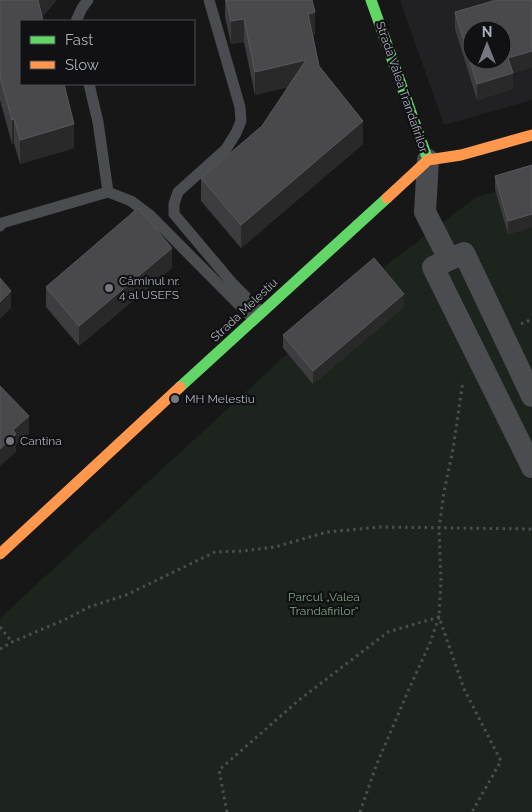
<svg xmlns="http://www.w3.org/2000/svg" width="532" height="812" viewBox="0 0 532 812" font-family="Raleway,sans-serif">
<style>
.built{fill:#212123;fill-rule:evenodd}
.green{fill:#1d241e}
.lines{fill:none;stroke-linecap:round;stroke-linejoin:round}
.path{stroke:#4d4e52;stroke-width:3;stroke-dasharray:2.5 4;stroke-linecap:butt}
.lane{stroke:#4b4c50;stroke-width:11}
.street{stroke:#4b4c50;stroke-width:22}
.fast{stroke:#63d668;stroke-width:11}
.slow{stroke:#ff974d;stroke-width:11}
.wall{fill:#3d3d3f}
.shaded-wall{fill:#29292a}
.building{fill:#49494c;stroke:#58595d;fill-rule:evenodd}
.poi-dot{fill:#757880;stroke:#111113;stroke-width:2}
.labels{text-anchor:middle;stroke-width:4.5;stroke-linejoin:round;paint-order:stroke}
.street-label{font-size:12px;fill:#a8adb8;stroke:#111113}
.poi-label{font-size:12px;fill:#a8adb8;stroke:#111113;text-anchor:start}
.park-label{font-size:12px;fill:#7fa381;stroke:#111113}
</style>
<rect width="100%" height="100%" fill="#171717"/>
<!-- built -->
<path class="built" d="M400,0H532V100L444,125ZM472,30H502V60H472Z"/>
<!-- green -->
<path class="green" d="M532,179V812H0V618L372,276L475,198Z"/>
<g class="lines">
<!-- path -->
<path class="path" d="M521,324L532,319
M0,627L12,642
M0,649L12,642L64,620L89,607L126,595L215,552L243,551L275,547L327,532L380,527L532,529
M227,812L219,770L299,700L388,632L439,617L464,689L501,761L472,812
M360,812L376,766L409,689L430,643L439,617L441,581L439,528L444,492L453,449L463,381"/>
<!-- lane -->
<path class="lane" d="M209,0L240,107L241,121L236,133L226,149L178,192L174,204V214L233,284L261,312
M76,21L82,8L88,0
M89,84L98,122L108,192
M0,226L2,223L108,192L131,201L151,216L253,319"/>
<!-- street -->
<path class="street" d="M428,160L425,212L449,259
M532,396L464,253L433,267L532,467"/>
<!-- fast -->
<path class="fast" d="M371,0L428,160
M180,387L387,198"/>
<!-- slow -->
<path class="slow" d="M387,198L428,160L461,155L532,135
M0,554L180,387"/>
</g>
<!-- wall -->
<path class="wall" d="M0,0H57L42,17L74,148L20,164L14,143L12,144L0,100Z
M225,0H312L315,35H313L319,66L363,144L241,248L201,201V178L262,126L288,87L255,95L244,42L231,44L225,17Z
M532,0V67L513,73V89L477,100L455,29V12Z
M532,165V227L508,234L495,189V176Z
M172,268L79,346L46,307V287Z
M404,307L313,384L283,348V335Z"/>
<!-- shaded-wall -->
<path class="shaded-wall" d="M37,0H57L38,21Z
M315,12V35L308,36V14Z
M244,19V42L231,44V21Z
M532,51V67L513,73V89L477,100V84L508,58Z
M306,60V83L255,95V72Z
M14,119V143L12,144V120Z
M363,121V144L241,248V225Z
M74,124V148L20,164V140Z
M532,214V227L508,234V221Z
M172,248V268L79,346V326Z
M11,291V308L0,319V302Z
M404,294V307L313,384V371Z
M29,416V434L16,445V452L0,466V449L13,430Z"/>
<!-- building -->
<path class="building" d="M0,0H38L43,21H21V84H64L74,124L20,140L14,119L12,120L0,77Z
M226,0H312L315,12L308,14L319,66L363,121L241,225L201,178L262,126L306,60L255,72L244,19L231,21Z
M496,0H532V51L508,58L513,73L477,84L455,12ZM472,30H502V60H472Z
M532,165V214L508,221L495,176Z
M138,208L172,248L79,326L46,287Z
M374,258L404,294L313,371L283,335Z
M0,278L11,291L0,302Z
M0,386L29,416L13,430L16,434L0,449Z"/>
<!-- markers -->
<g class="poi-dot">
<circle cx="109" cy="288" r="5"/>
<circle cx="175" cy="399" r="5"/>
<circle cx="10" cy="441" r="5"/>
</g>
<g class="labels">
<!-- street labels -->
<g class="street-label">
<text transform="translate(402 87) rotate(71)" y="4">Strada Valea Trandafirilor</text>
<text transform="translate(244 310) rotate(-43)" y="4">Strada Melestiu</text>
</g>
<!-- poi labels -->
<g class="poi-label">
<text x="119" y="285">Căminul nr.<tspan x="119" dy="14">4 al USEFS</tspan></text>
<text x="185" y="403">MH Melestiu</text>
<text x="20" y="445">Cantina</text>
</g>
<!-- park labels -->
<g class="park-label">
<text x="324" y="601">Parcul „Valea<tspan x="324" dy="14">Trandafirilor”</tspan></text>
</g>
</g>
<!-- legend -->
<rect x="20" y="20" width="175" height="65" fill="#111113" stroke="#4d4f55"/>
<rect x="30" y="36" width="25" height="8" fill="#63d668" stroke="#4d4f55"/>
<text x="65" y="45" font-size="15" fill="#a8adb8">Fast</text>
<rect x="30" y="61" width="25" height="8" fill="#ff974d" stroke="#4d4f55"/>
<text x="65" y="70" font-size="15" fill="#a8adb8">Slow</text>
<!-- north arrow -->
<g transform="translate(487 45)"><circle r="24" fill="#111113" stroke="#4d4f55"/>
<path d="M0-4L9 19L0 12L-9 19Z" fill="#757880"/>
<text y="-8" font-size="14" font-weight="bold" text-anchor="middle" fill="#a8adb8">N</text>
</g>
</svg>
